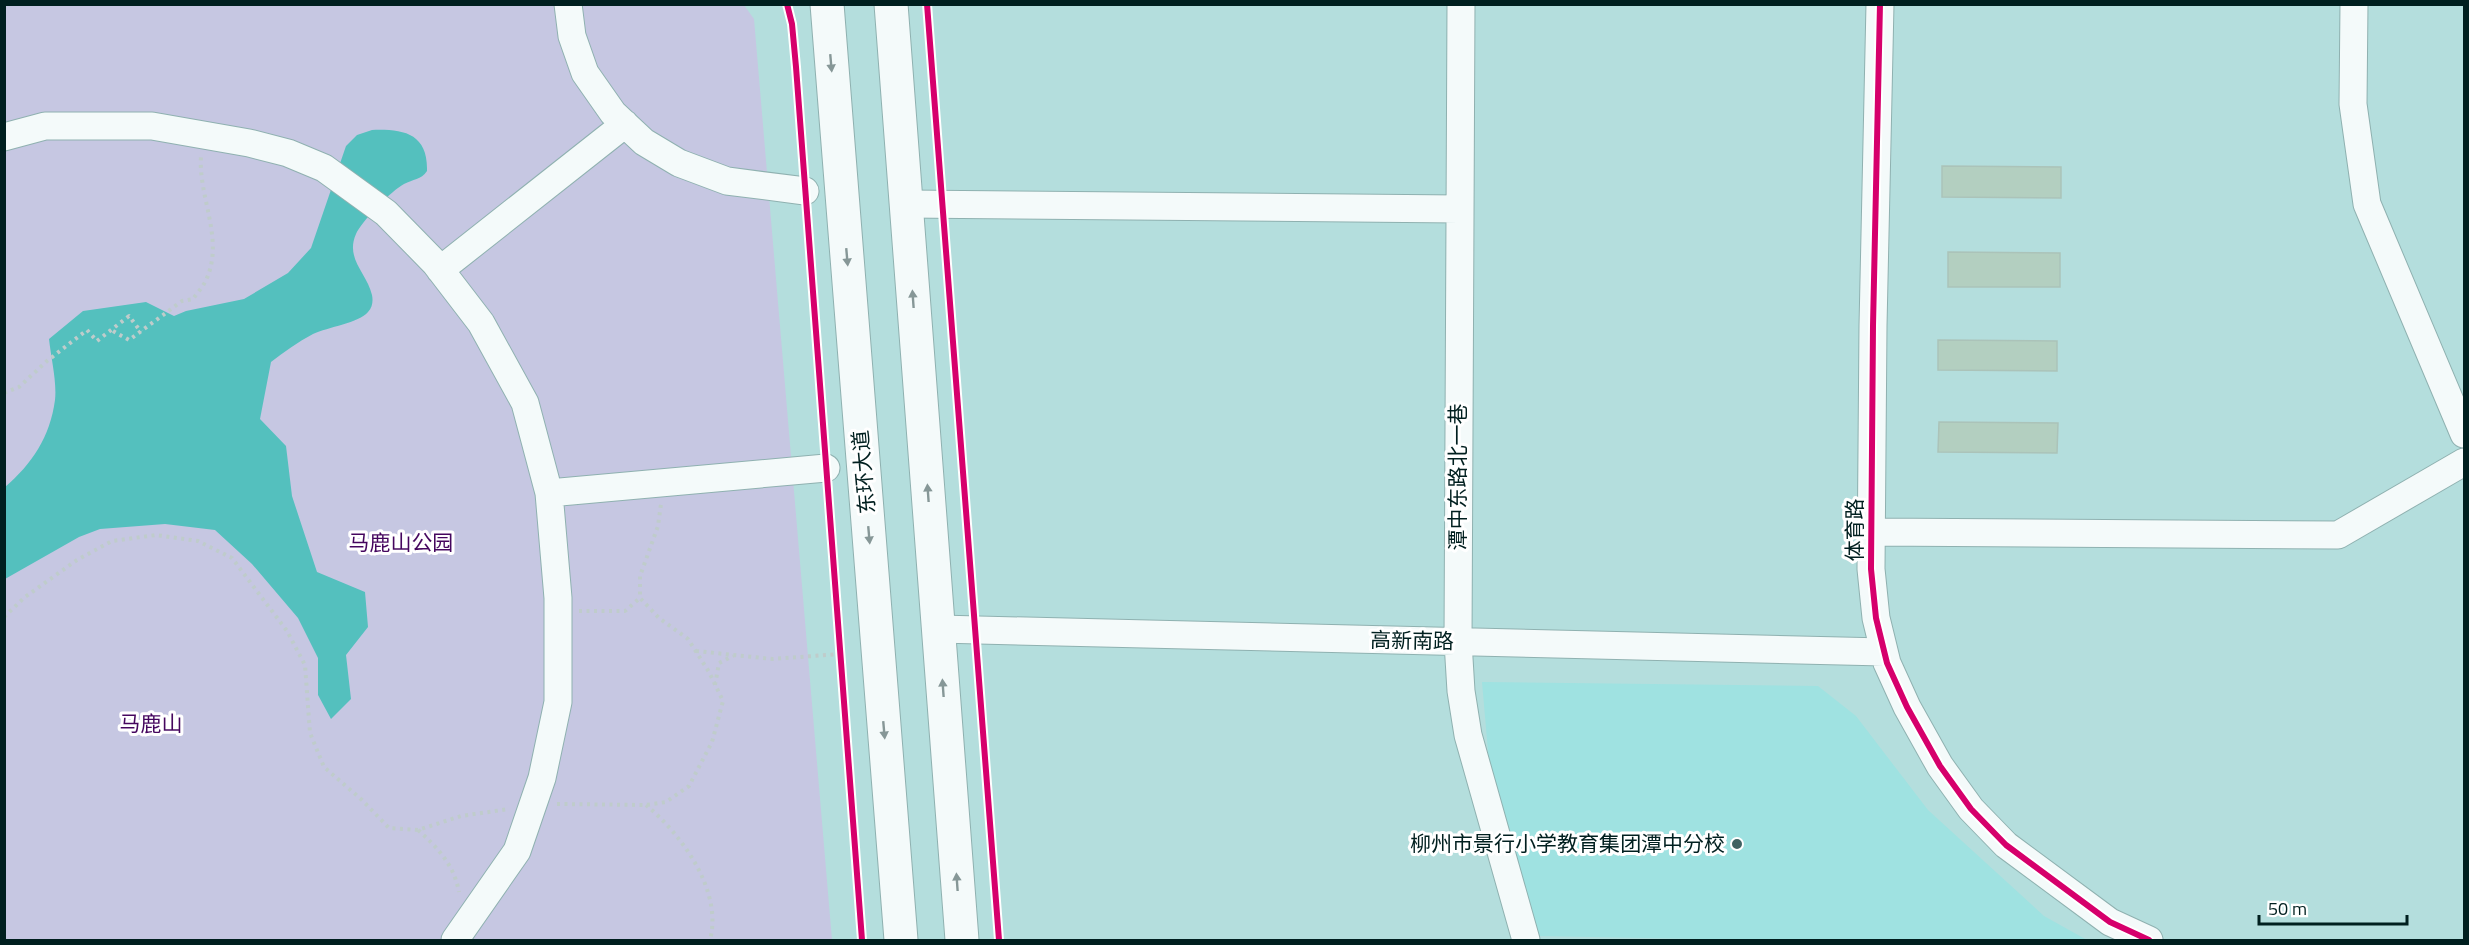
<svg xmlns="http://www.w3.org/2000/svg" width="2469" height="945" viewBox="0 0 2469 945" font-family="'Titillium Web','Noto Sans SC',sans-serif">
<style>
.built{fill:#9fe2e1}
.green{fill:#c6c7e2}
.water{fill:#54c0be}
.building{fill:#b3cfc0;stroke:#abc3b9;stroke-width:1.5}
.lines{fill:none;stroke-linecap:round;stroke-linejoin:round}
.minor-casing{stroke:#8fb1b0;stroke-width:29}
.highway-casing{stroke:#8fb1b0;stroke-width:35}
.path{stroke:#bfcccb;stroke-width:4;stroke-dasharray:3 4.5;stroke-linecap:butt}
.minor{stroke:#f4fafa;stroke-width:27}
.highway{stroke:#f4fafa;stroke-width:33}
.cycleway-casing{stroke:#fff;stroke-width:10}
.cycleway{stroke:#d6006c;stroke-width:6}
.oneway{fill:#869797}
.poi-dot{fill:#3f6262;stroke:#fff;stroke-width:2}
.labels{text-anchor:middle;stroke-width:6;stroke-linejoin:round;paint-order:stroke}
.street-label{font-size:21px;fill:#001f1f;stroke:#fff}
.park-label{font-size:21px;fill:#45065e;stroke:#fff}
.poi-label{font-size:21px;fill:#001f1f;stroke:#fff;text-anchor:end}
</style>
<rect width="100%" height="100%" fill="#b4dedd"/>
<!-- built -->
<path class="built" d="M1482,682L1818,686L1856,716L1928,810L2044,916L2087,940H1755L1537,936L1490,774Z"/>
<!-- green -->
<path class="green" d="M5,5H744L754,19L832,940H5Z"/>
<!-- water -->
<path class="water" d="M372,130C403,129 428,133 427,171C421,180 413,179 404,184C392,190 361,222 356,234C345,259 367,273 372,295C373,300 373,307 368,312C359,323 328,327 313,334C298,342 284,352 271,362L260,419L286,446L292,496L317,572L365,592L368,627L346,655L351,699L331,719L318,695V658L298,618L252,564L215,530L165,524L100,529L79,537L5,579V487C32,464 50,437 55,400C57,382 51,358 49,339L83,311L146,302L174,316L186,311L244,299L288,273L311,248L346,146L357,135Z"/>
<!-- building -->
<path class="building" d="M1942,166L2061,167V198L1942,197Z
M1948,252L2060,253V287H1948Z
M1938,340L2057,341V371L1938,370Z
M1939,422L2058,423L2057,453L1938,452Z"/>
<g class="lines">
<!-- minor casing -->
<g class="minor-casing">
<path id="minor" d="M568,4L572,36L585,73L613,113L644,142L679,163L727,181L805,191
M1461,4L1458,642L1461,691L1468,735L1526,940
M1880,4L1873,326L1871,569L1876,618L1887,663L1907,707L1940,766L1971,809L2006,845L2110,922L2149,940
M2354,4L2353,104L2367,204L2464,434
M4,137L45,126H152L249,143L288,153L324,168L386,213L435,263L481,323L525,403L549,493
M906,204L1459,209
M440,270L625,124
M1872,532L2338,535L2464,462
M939,629L1884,652
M455,940L517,851L542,778L558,702V598L549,493L826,468"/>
</g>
<!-- highway casing -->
<g class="highway-casing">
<path id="highway" d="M827,4L901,940
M891,4L962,940"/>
</g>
<!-- path -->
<path class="path" d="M113,331L129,340L182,301L193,299C197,293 203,287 206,280C225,240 198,197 201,156
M4,393L19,387L47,361L87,330L97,341L129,316L141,332
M579,611H625L640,598
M4,617L25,597L77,560L112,541L156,535L198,541L232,558L287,631L305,665L310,733L324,767L362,800L389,828L418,830L461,816L509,809
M696,651L772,659L840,654
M715,685L719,663L733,656
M557,804L646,805L666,802L689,786L712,742L723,701L709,672L688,639L659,618L640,598V576L658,526L661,504
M646,805C682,835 723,891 710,940
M418,830C438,848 454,865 459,892"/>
<!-- minor -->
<use href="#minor" class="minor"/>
<!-- highway -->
<use href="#highway" class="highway"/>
<!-- cycleway casing -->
<g class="cycleway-casing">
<path id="cycleway" d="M787,4L792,24L796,67L862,940
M927,4L999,940
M1880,4L1873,326L1871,569L1876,618L1887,663L1907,707L1940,766L1971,809L2006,845L2110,922L2149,940"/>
</g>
<!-- cycleway -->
<use href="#cycleway" class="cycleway"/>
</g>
<!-- one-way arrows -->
<defs><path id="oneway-solid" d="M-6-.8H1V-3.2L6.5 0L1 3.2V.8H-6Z" transform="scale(1.5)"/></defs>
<g class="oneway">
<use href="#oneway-solid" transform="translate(831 63) rotate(85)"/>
<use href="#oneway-solid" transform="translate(847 257) rotate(85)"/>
<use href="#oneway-solid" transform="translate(913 299) rotate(-94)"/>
<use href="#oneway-solid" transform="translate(928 493) rotate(-94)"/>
<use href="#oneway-solid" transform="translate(869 535) rotate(85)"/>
<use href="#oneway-solid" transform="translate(943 688) rotate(-94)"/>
<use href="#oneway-solid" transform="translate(884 730) rotate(85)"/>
<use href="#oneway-solid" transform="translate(957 882) rotate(-94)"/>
</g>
<!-- markers -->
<circle class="poi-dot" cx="1737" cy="844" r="6"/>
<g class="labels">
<!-- street labels -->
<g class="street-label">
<text transform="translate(864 472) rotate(-95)" y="7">东环大道</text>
<text transform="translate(1458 477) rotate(-90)" y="7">潭中东路北一巷</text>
<text transform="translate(1855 530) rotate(-90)" y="7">体育路</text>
<text transform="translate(1412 641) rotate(1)" y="7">高新南路</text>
</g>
<!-- park labels -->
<g class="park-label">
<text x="401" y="550">马鹿山公园</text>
<text x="151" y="731">马鹿山</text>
</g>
<!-- poi labels -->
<g class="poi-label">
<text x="1725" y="851">柳州市景行小学教育集团潭中分校</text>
</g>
</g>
<!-- border -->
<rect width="2469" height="945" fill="none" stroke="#001f1f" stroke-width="12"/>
<!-- scale -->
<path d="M2259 915v9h148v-9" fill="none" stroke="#001f1f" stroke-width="3"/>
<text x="2268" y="915" font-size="18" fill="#001f1f" stroke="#ffffff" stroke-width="4.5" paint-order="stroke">50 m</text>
</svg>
